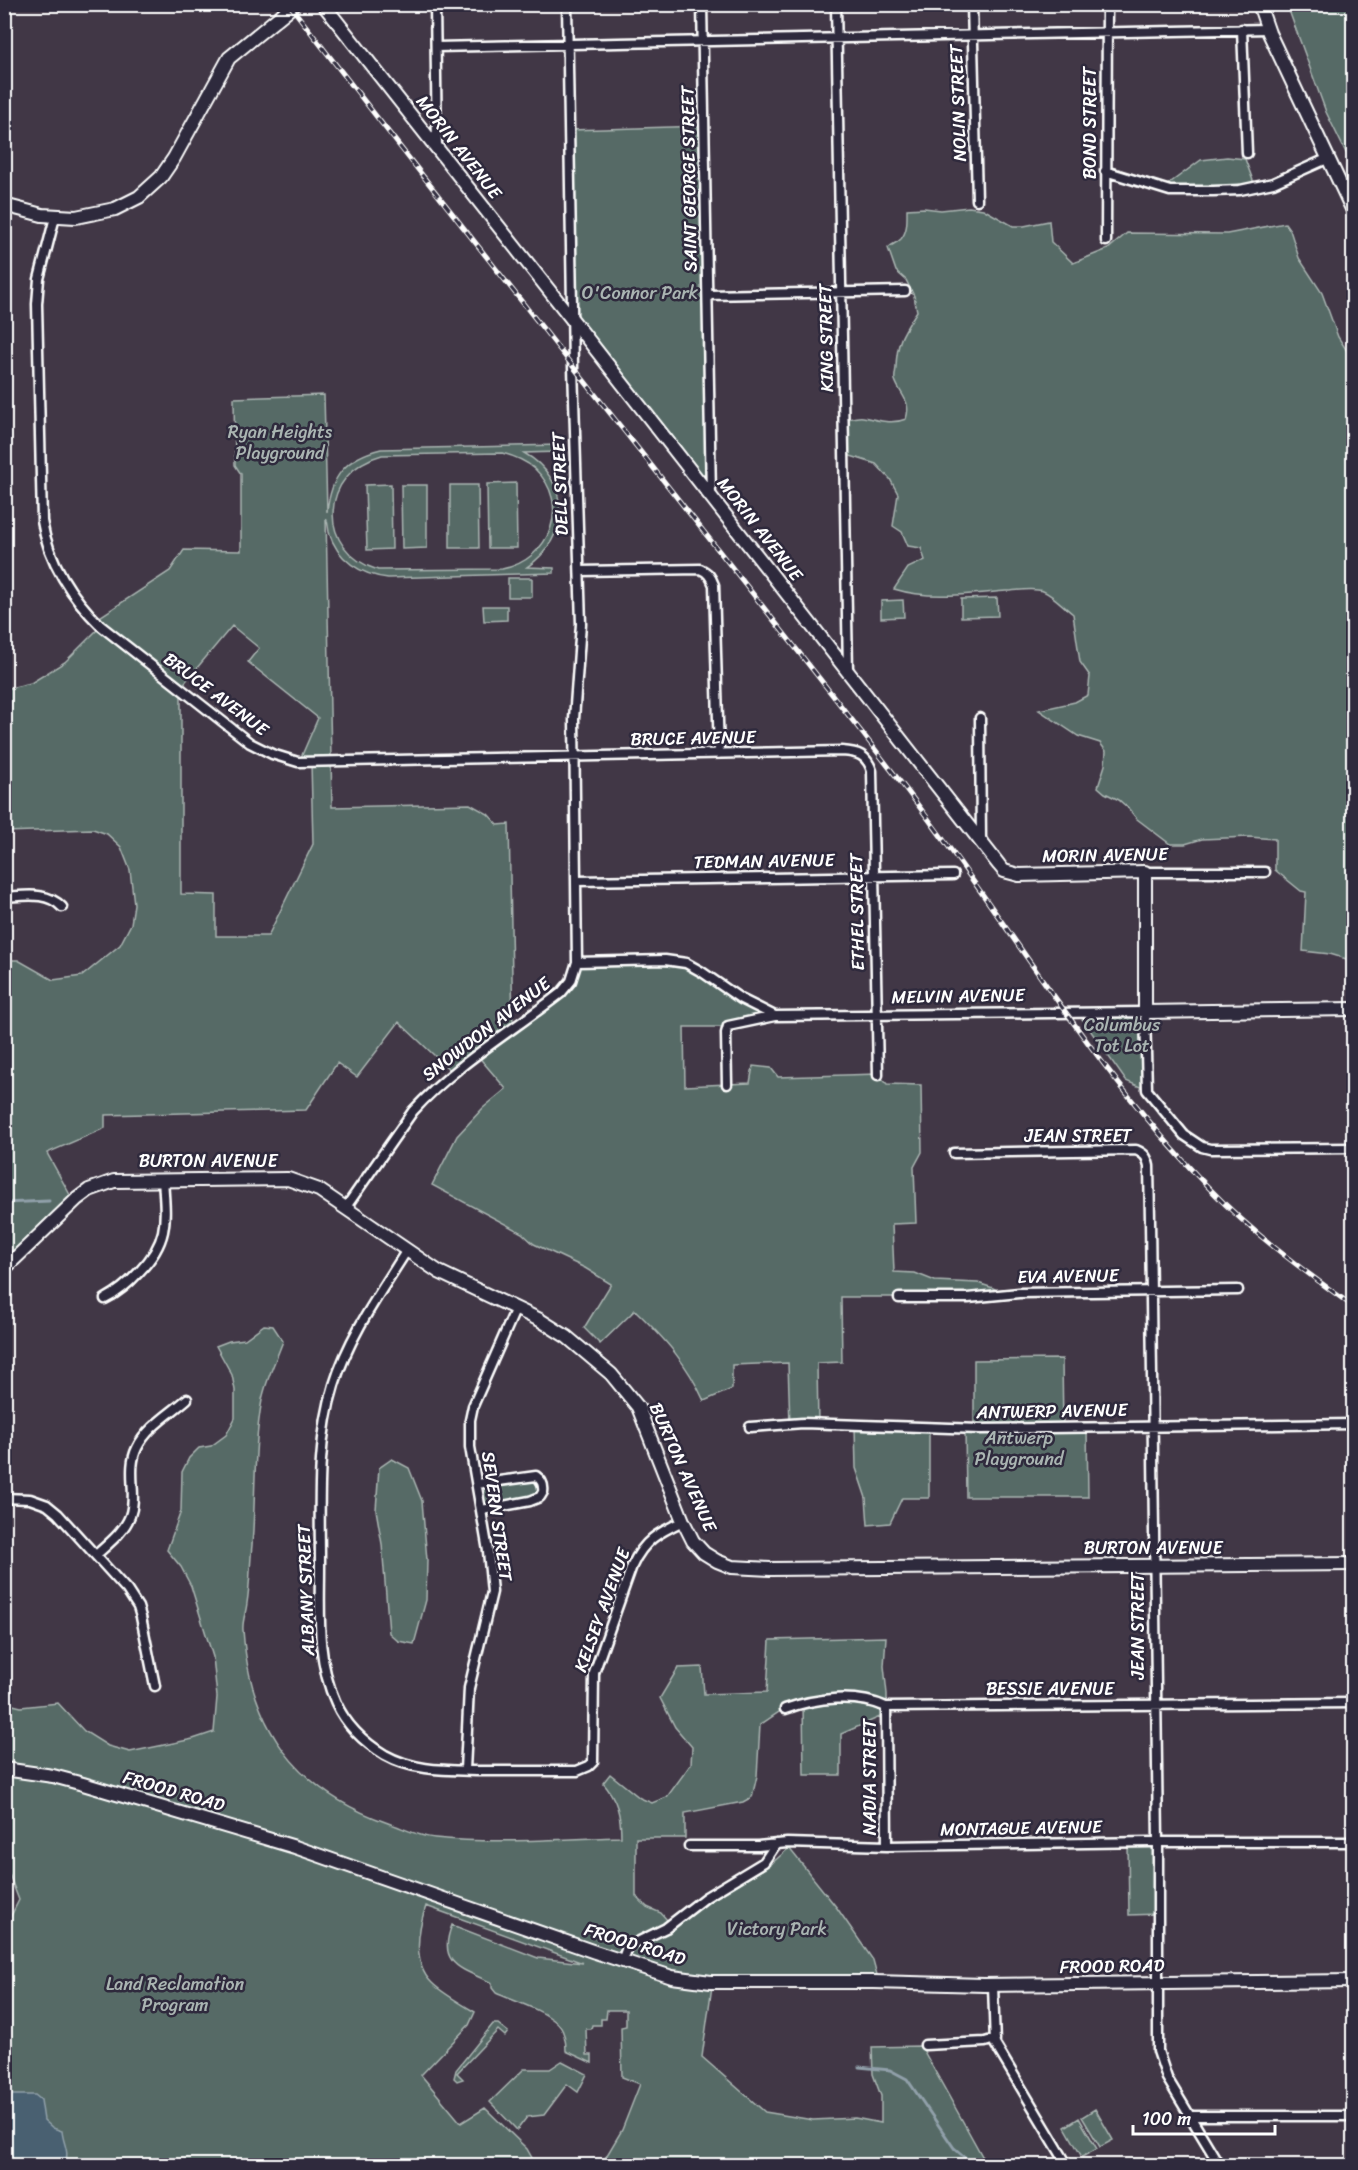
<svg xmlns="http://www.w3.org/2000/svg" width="1358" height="2170" viewBox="0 0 1358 2170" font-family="Sriracha,sans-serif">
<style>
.green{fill:#566b66;stroke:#aab5b2;stroke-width:1.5;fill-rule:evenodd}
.water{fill:#486171;stroke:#91a0aa;stroke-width:1.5}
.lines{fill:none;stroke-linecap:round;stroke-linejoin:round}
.stream{stroke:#91a0aa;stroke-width:3}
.street-casing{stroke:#fff;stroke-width:13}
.secondary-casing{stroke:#fff;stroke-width:16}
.street{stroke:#2f2a3d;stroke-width:8}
.secondary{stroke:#2f2a3d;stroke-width:12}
.rail-casing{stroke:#fff;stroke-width:5}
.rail{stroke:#2f2a3d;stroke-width:3;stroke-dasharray:9;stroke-linecap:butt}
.labels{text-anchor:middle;stroke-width:5;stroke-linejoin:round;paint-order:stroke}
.street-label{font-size:18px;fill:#fff;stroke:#2f2a3d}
.park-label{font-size:18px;fill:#aab5b2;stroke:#2f2a3d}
</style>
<rect width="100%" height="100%" fill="#413746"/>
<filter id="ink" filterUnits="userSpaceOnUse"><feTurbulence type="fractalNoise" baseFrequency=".0167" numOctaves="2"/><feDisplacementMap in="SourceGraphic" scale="12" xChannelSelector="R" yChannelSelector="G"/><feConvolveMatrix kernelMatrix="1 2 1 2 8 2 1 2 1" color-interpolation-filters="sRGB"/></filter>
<g filter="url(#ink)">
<!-- green -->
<path class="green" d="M1287,5H1353V167L1326,112Z
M705,126L712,496L572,318L570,130Z
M1227,157L1245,159L1255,186L1240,189L1163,188L1201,160Z
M969,207L983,209L1013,226H1024L1049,221L1051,242L1073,263L1108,249L1127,233L1227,234L1285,223L1290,230L1299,258L1322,293L1338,337L1353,360V961L1330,954L1303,951L1306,892L1301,891L1275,870V839L1249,837L1202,839L1185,844H1170L1137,819L1128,808L1119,800L1105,793L1098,787L1105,765L1106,751L1100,743L1078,736L1039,710L1075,702L1088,695L1090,676L1080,662L1073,614C1064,607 1053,595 1043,591C1032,587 1017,591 1006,591C969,594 929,600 894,589L908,568L925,560L921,548L908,546L902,532L893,526L898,494L890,479L876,464L844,454V420C850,419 857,416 863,417C879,420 891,425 906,419C912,401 900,395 895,380C894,376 896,371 896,367C897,340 903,333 917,311L914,296L906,280L896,271L888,248C892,244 897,243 901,239C908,231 907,219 907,209L924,208L941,210Z
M324,395L327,512C331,476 345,458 381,449L560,445L559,452L524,453C571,479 571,538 527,567L554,568V573L388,578C361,575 337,560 329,532C328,527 328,522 326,518L332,807L470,804L488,814L498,825L509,824L513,1029L561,994L578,962L686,964L776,1017L729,1027H684L685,1086L750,1083L753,1066L771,1068L778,1077L878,1074L887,1084L921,1085L922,1152L914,1167L916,1223L892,1224L894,1272L915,1273L935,1281L978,1283L993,1288L1002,1293L968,1297H841L842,1362L817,1363L818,1425H790L788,1363L732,1365V1389L704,1401C687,1363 665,1339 635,1310L600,1344L584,1328L611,1284L585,1268L534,1244L522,1233L432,1185L457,1136L483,1108L506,1089L477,1055L453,1073L399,1022L357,1077L337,1063L306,1110L105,1115V1128L47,1153L74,1202L5,1270V960H18L53,980L82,976L120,945L131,924L134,904L130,870L121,847L107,834L93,829L5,832V689L31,683L65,662L101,626L95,620L170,571L184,550L241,551V474L235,465L234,398ZM502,453C514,456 525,460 535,469C572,504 550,560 502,569L378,570C316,551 319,472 382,455ZM232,626L259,648L248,662L318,718L299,762L311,763L313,844L268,936H216V895L181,894V687Z
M516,483L517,548H488L487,484Z
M391,484L392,549L367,550L365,485Z
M401,485H427V548L402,549Z
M450,485H478L479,548H450Z
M508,578H532V597H508Z
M997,598L998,616L961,617V599Z
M903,600L904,617L881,618V601Z
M483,606H507V620L484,621Z
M1144,1012L1145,1089L1126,1081L1078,1013Z
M264,1325L273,1326L283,1341C276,1360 266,1380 262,1400C253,1448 256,1496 252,1545C250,1564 250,1584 247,1603C246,1613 242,1621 243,1630C250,1727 296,1791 388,1823C403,1828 420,1837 435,1838C495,1844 561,1839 621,1837C621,1815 617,1799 603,1783L610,1774L640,1798L652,1803L667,1797L691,1764L692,1747L675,1727L660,1698L678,1668L702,1667L704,1694L767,1692L770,1640L886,1637L884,1666L887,1694V1714L841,1734V1775H804L803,1702L785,1708L760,1725L757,1776L752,1797L743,1802L685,1813V1838H636V1896L647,1907L661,1913L674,1928L712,1900L770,1865L789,1848L837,1908L873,1960L880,1986H712L702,2057L765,2112L813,2120L855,2118L881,2123V2096L873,2074L872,2047L921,2046L987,2165H598L603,2162L622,2130L640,2084L622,2077L621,2027L626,2026V2010H607L606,2019H601V2025H592L591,2029H586L587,2055H592V2063L566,2051C566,2042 565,2031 558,2024C544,2010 514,2001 496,1993L492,1988V1983C463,1969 436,1965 452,1925L538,1958L583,1963L426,1906C418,1929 412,1964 432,1983C441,1992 463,2005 475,2012L469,2025L421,2075L461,2123L485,2108L527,2149L536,2165H5L4,1930L19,1900L5,1864V1703L21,1707L58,1703L84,1731L108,1746L130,1752L193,1739L214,1732L217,1697L213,1657L191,1586L181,1567L167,1550L181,1511L182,1472L189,1458L199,1448L211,1446L226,1435L235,1418V1390L232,1375L216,1346L229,1341L245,1339Z
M1062,1359L1063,1428H1087L1088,1497H966L965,1429H974V1360Z
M855,1426L929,1428V1498H902L890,1523L868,1525L866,1498L856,1468Z
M392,1459L409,1468L422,1501L427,1560L426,1600L414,1644L398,1641L389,1633L382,1544L376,1510L379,1468Z
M540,1480L539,1497L483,1508L479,1484Z
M1128,1843H1158V1914L1129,1915Z
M493,2024H498L508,2032L505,2036L498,2030L457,2073L463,2079L457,2081L454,2078L456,2070Z
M562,2061L587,2074L578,2092L567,2084L544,2115L527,2117L517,2130L490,2102L524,2069H550Z
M1095,2109L1113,2140L1100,2147L1082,2117Z
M1079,2118L1097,2149L1082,2157L1065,2127Z"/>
<!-- water -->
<path class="water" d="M7,2082L11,2095H35L41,2100L44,2120L53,2128L62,2131C63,2144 71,2153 64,2165H5L4,2083Z"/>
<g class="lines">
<!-- stream -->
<path class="stream" d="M4,1203L49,1201
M859,2067L890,2070L907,2079L954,2148L975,2166"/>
<!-- street casing -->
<g class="street-casing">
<path id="street" d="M435,4L437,148
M702,4L711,496
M836,4L848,671
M972,4L977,200
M1242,29L1247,153
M436,47L1268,29
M1105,171L1170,191H1213L1240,190L1273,183L1329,158
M55,217L39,279L37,304L42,521C48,561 72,598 101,626L250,743L272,754L298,762L842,751C858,752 867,755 872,771L878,1075
M1106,241L1107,4
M708,295L905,291
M580,571L700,569C708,572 711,577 714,585L719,754
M980,718L981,843
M1145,872H1265
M577,881L953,875
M4,897C25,896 47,891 62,907
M577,962L665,960L686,963L702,972L741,999L775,1016L1145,1012L1147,1090L1184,1135L1202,1147L1210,1149L1354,1148
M727,1084L726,1033L728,1026L775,1016
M954,1153L1136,1150C1145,1154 1147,1157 1149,1166L1150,1220L1158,1842V2051L1167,2078L1220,2166
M346,1207L413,1111C456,1064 511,1032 561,993L571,981L577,962L574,719L581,624L573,367L567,4
M407,1250C380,1293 349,1336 334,1385C316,1443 320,1505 320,1565C320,1611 316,1661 336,1703C346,1725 365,1743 385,1755C415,1772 449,1770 482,1771C514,1771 546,1771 577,1771L589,1766L593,1762L594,1673L632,1566C644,1540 658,1533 683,1521
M899,1298H968L1019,1293L1238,1290
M105,1299C119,1292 128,1284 139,1272C169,1241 166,1221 163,1180
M750,1427L803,1423L980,1429L1354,1424
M477,1484L536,1476C542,1480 544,1485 543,1492L540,1497L530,1501L482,1510
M4,1498L30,1499L47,1505L58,1514L127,1590L138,1607L141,1617L155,1686
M96,1555C108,1544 124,1532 130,1516C138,1495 126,1470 137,1448C147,1427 170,1414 187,1399
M886,1707L887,1846
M785,1709C816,1698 856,1693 886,1707L1354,1703
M465,1770L469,1688L492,1592L488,1551L470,1447V1420L473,1406L516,1308
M689,1846H758L787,1843L887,1846L1150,1842H1354
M622,1961L627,1947L666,1928L706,1897L764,1862L776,1844
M993,1985L995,2044L1068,2166
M925,2045L985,2042L995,2039
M1191,2116H1354"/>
</g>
<!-- secondary casing -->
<g class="secondary-casing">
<path id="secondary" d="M323,4L586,337L999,865L1004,871L1019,875L1145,872V1012L1354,1009
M1259,4L1269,33L1354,213
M4,205L42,215L76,217L115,209L139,197L161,177L174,158L229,58L295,4
M4,1269L77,1199L89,1190L114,1181L288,1179L319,1190L439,1272L540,1320L567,1337L611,1374L638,1407L683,1521L693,1541L704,1553L717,1561L732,1567L770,1569L1354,1564
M4,1769L53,1776L83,1784L295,1847L595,1952L672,1977L711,1982H874L984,1985L1354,1981"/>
</g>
<!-- street -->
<use href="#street" class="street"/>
<!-- secondary -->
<use href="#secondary" class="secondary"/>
<!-- rail casing -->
<g class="rail-casing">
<path id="rail" d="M289,4C491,266 699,523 902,784C1005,917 1092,1068 1210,1189C1253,1234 1303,1270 1354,1307"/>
</g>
<!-- rail -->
<use href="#rail" class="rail"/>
</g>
</g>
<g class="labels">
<!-- street labels -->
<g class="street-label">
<text transform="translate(958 103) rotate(-92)" y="6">NOLIN STREET</text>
<text transform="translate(1090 123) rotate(-90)" y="6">BOND STREET</text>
<text transform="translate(459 147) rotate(52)" y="6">MORIN AVENUE</text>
<text transform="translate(689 179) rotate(-91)" y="6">SAINT GEORGE STREET</text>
<text transform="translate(826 338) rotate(-91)" y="6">KING STREET</text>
<text transform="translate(560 484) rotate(-92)" y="6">DELL STREET</text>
<text transform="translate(760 529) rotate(52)" y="6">MORIN AVENUE</text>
<text transform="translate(216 694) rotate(37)" y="6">BRUCE AVENUE</text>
<text transform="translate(693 738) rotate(-1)" y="6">BRUCE AVENUE</text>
<text transform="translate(1105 855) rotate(-1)" y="6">MORIN AVENUE</text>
<text transform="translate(764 861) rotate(-1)" y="6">TEDMAN AVENUE</text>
<text transform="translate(857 912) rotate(-91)" y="6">ETHEL STREET</text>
<text transform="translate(958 996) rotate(-1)" y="6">MELVIN AVENUE</text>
<text transform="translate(486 1029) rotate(-38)" y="6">SNOWDON AVENUE</text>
<text x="1078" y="1142">JEAN STREET</text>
<text x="208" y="1167">BURTON AVENUE</text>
<text transform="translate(1068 1276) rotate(-1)" y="6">EVA AVENUE</text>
<text transform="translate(1052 1411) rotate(-1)" y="6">ANTWERP AVENUE</text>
<text transform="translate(683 1467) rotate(66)" y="6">BURTON AVENUE</text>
<text transform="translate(497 1516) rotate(82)" y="6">SEVERN STREET</text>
<text x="1153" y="1554">BURTON AVENUE</text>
<text transform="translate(306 1590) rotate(-92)" y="6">ALBANY STREET</text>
<text transform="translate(602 1610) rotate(-70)" y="6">KELSEY AVENUE</text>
<text transform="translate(1138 1626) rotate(-90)" y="6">JEAN STREET</text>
<text x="1050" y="1695">BESSIE AVENUE</text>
<text transform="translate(870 1777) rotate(-90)" y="6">NADIA STREET</text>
<text transform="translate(174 1791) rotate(16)" y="6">FROOD ROAD</text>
<text transform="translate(1021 1828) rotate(-1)" y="6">MONTAGUE AVENUE</text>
<text transform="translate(635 1944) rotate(17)" y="6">FROOD ROAD</text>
<text transform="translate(1112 1966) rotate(-1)" y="6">FROOD ROAD</text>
</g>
<!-- park labels -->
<g class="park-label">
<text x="640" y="299">O'Connor Park</text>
<text x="280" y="438">Ryan Heights<tspan x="280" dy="21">Playground</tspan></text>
<text x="1122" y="1031">Columbus<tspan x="1122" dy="21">Tot Lot</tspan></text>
<text x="1019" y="1444">Antwerp<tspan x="1019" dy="21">Playground</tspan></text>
<text x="777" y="1935">Victory Park</text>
<text x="175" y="1990">Land Reclamation<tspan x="175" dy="21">Program</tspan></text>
</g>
</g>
<!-- margin -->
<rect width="1358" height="2170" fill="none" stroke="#2f2a3d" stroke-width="24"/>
<rect x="12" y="12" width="1334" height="2146" fill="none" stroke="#fff" stroke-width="2" filter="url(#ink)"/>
<!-- scale -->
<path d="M1133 2125v9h142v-9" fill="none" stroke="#ffffff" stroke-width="3"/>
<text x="1142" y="2125" font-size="18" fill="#ffffff" stroke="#2f2a3d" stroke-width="4.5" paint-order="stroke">100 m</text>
</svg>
